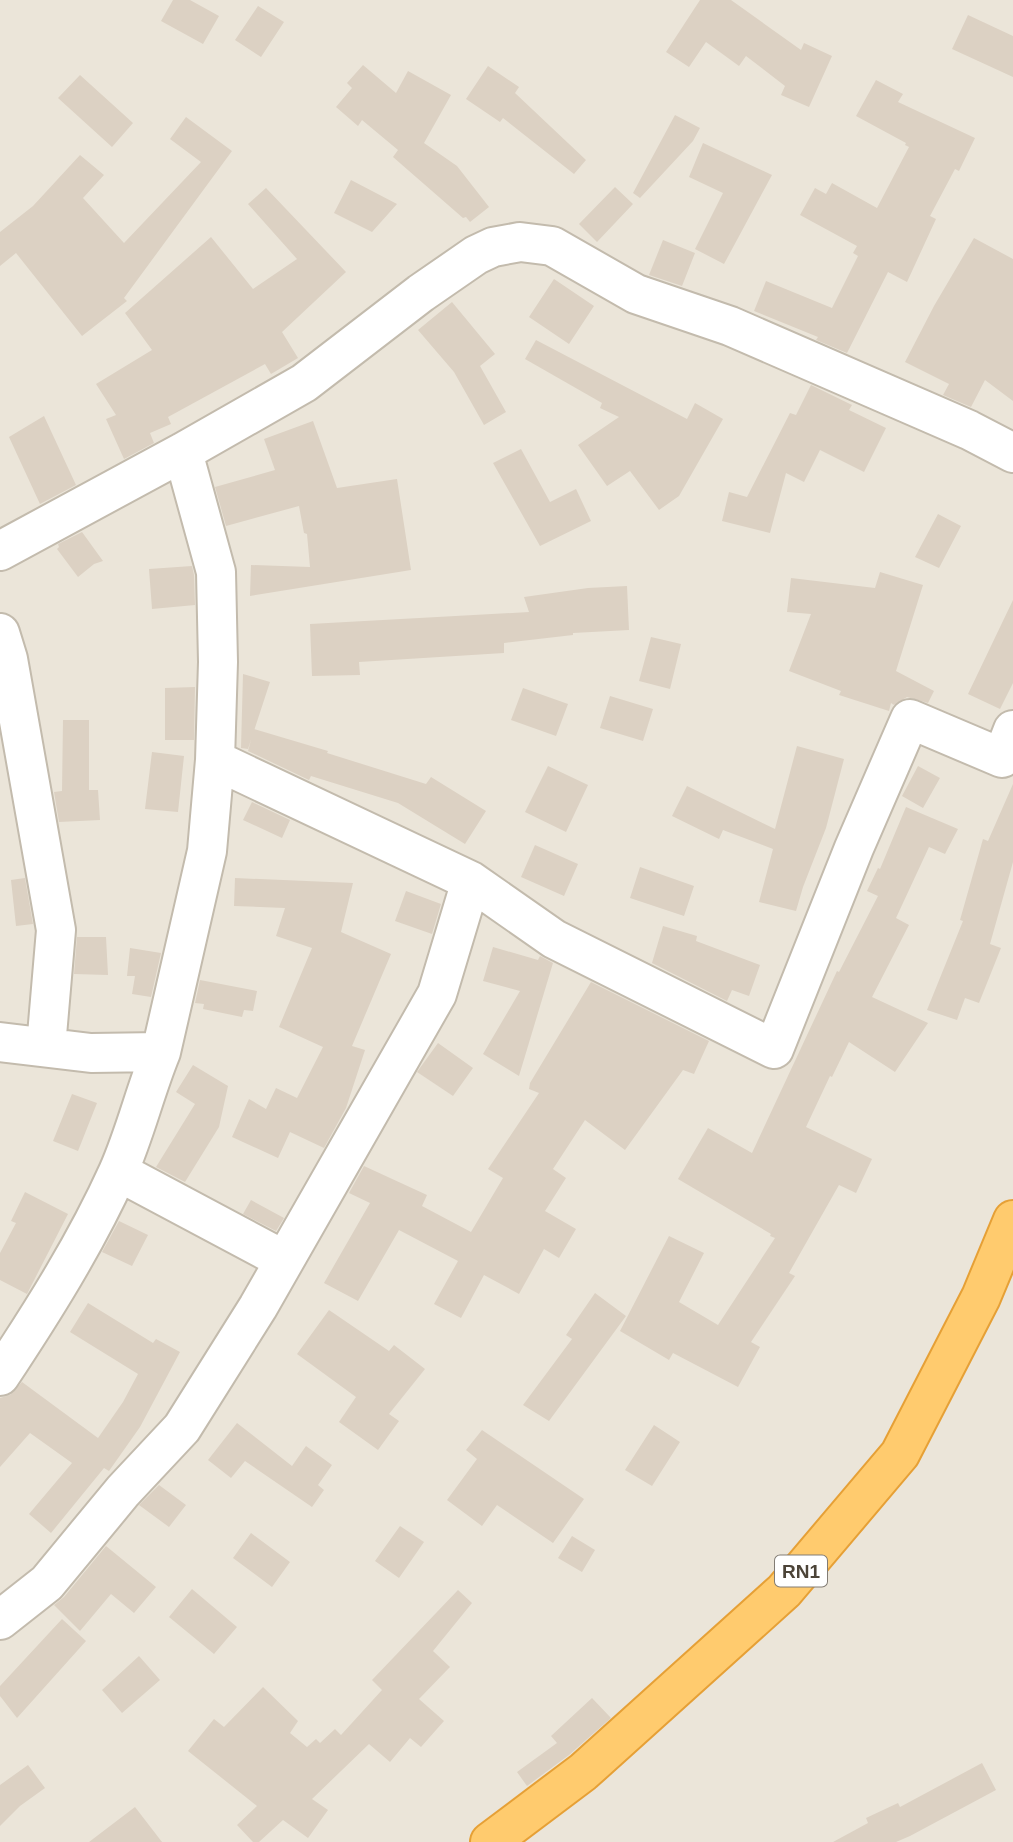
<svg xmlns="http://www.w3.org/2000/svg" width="1013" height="1842" viewBox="0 0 1013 1842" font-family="Helvetica,sans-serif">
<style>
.residential{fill:#ebe5d9}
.building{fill:#dcd1c3}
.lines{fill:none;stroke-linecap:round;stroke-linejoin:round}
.street-casing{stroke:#c3bbad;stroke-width:42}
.highway-casing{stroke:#e6a036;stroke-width:42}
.street{stroke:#fff;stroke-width:38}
.highway{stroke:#ffcb6e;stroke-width:38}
.labels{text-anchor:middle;stroke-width:5;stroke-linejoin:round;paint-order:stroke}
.shield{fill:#fff;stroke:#827c74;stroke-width:2}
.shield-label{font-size:19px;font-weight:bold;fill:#4c4438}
</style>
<rect width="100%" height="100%" fill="#f6f3ec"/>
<!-- residential -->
<path class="residential" d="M0,0H1013V1842H0Z"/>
<!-- building -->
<path class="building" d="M173,0H190L219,16L203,44L161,21Z
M700,0H731L801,50L804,43L832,56L809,107L781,95L785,86L746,56L739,66L706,42L689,67L666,52Z
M258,6L284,22L261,57L235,40Z
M968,15L1013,36V77L952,49Z
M363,65L396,93L408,71L451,95L424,143L457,166L489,207L470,222L466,217L463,218L393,157L398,150L362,120L358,126L336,107L352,88L347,83Z
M488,66L519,87L515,93L586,160L574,174L503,118L500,122L466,99Z
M80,75L133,123L112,147L58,98Z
M876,80L903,94L898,102L975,138L959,171L955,169L930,216L936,219L907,282L888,272L847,353L816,340L818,337L754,311L766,281L832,308L858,256L853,253L857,246L800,215L815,188L826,194L832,183L877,208L909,147L905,145L906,143L856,116Z
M675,115L700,128L693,141L640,198L633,193Z
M186,117L232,151L124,298L127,301L82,336L16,253L0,266V232L33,206L80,155L104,175L83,198L124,243L201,162L170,139Z
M703,143L772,175L724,264L695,249L723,193L689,177Z
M351,180L397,204L372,232L334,213Z
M615,187L633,204L597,242L579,224Z
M266,188L346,272L282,332L298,358L271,374L265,364L168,417L171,424L150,433L154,443L124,459L106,419L116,415L96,384L152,350L125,313L211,237L253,289L297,259L248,204Z
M974,238L1013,259V401L985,380L971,407L943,395L949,384L905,362L934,306Z
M663,240L695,253L682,286L649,275Z
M554,279L594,306L569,344L529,317Z
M452,302L495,354L480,366L506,412L484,425L454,372L418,330Z
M536,340L687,419L695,403L723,419L679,496L659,510L630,471L607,486L578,445L619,417L600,408L602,403L525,359Z
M811,385L852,405L849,410L886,428L864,472L820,450L804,482L786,473L770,533L722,521L729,492L747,497L790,413L796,415Z
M44,416L76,485L40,504L9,437Z
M313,421L337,488L397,479L411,570L250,596L251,565L310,567L307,534L304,533L299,506L226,526L215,487L275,470L264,439Z
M521,449L550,502L576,489L591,521L540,546L493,463Z
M938,514L961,526L939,568L915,557Z
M82,532L103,561L94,564L78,577L57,549L59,547L58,544Z
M192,566L194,575L195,605L152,609L149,569Z
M880,572L923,585L896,671L934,691L928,703L907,697L894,705L891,703L889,711L839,695L841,691L789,671L811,614L787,612L791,578L875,588Z
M627,586L629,630L573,633V635L504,643V653L359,662L360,675L312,676L310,624L529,612L524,597L588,588Z
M1013,600V683L1000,709L968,694Z
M651,637L681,644L670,689L639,681Z
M243,674L270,682L248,749L241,748Z
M195,687L194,740H165V688Z
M523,688L568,704L556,736L511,720Z
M610,696L653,709L643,741L600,728Z
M63,720H89V790H98L100,820L59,822L54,792L62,791Z
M254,729L328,751L327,753L426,784L431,777L486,811L465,844L398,803L311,776L309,780L248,751Z
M797,746L844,759L826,828L803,887L796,911L759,902L773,849L723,830L719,839L672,816L687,786L775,829Z
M152,752L184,756L178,812L145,809Z
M548,766L588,785L566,832L525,812Z
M918,766L940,778L923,808L902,796Z
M1013,784V862L990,944L1001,948L979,1003L965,998L957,1020L927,1010L963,921L960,920L983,839L988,841Z
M252,802L290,820L282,838L243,820Z
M906,807L958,829L945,854L929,847L896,918L909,925L872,997L928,1023L895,1072L849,1042L832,1077L830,1076L806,1127L872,1159L856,1193L839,1185L789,1273L795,1276L751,1342L760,1347L738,1387L673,1353L669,1360L620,1331L669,1236L704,1253L679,1302L718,1325L775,1238L770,1236L771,1234L678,1179L708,1128L752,1153L837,971L839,972L878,896L867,891L878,868L880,869Z
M535,845L578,864L564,896L521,877Z
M640,867L694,886L684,916L630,898Z
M25,878L33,924L16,926L11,880Z
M235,878L353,883L341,932L391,954L352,1046L365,1050L346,1108L324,1148L290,1132L278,1158L232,1137L249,1099L266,1109L276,1088L297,1098L323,1047L279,1027L312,948L276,936L285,908L234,906Z
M406,891L441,904L432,934L395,921Z
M663,926L697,936L696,941L760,965L749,996L732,990L727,1001L652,963Z
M77,937H106L108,975L74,974Z
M493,947L538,960L540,956L553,963L519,1076L483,1054L520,991L483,981Z
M130,948L161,953L151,997L132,994L135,976H127Z
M200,980L257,991L253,1011L244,1010L242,1017L203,1009L204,1004L195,1003Z
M591,982L709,1041L694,1074L683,1070L625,1150L585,1120L553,1169L566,1178L545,1211L576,1229L559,1258L544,1249L519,1294L484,1275L461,1318L434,1304L458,1261L399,1230L358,1301L324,1283L370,1203L349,1193L364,1166L427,1195L422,1206L471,1232L503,1178L488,1169L539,1093L529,1089L530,1083Z
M438,1043L473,1068L453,1096L417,1072Z
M193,1065L228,1086L219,1127L185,1182L156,1167L195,1104L176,1092Z
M72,1094L97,1103L78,1151L53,1141Z
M25,1192L68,1214L27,1294L0,1280V1253L16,1223L11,1221Z
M251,1200L284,1218L276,1231L243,1214Z
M119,1221L148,1235L132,1266L102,1252Z
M595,1293L626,1316L549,1421L523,1405L572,1339L566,1335Z
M88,1303L153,1343L156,1339L180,1352L140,1427L109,1471L104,1468L51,1533L29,1514L72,1463L30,1433L0,1467V1398L10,1395L22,1382L98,1438L123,1402L138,1374L70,1332Z
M329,1310L389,1351L394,1345L425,1369L389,1414L399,1421L378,1450L339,1422L356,1397L297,1354Z
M237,1423L292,1466L306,1446L332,1465L318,1485L324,1490L312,1507L245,1461L231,1478L208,1460Z
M654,1425L680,1442L652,1486L625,1470Z
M482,1430L584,1499L553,1543L497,1505L482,1526L447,1500L477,1459L466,1450Z
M159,1485L186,1505L169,1527L139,1505Z
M400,1526L424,1542L399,1578L375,1561Z
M251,1533L290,1562L272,1587L233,1558Z
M572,1536L595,1550L582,1572L558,1558Z
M106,1546L156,1587L134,1613L111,1594L80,1631L54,1605L64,1597Z
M192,1589L237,1627L214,1654L169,1617Z
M458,1590L472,1603L433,1651L450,1667L419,1699L444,1721L421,1747L410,1738L390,1762L369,1744L312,1799L328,1810L308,1838L283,1820L259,1842H253L237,1825L257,1806L188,1751L214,1719L224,1727L263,1687L298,1721L290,1733L307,1747L316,1739L320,1743L335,1729L341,1735L382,1690L372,1680Z
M62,1619L86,1641L17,1718L0,1696V1686Z
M139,1656L160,1680L122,1713L102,1690Z
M592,1698L611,1718L569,1755L527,1786L517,1772L557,1743L551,1736Z
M982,1763L996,1790L910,1836L896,1842H833L868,1823L866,1818L898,1803L900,1807Z
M28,1765L45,1788L20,1806L0,1826V1785Z
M135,1807L162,1842H89Z"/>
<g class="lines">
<!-- street casing -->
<g class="street-casing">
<path id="street" d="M0,551L183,452L304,383L421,293L476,255L493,247L520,242L552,246L636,294L730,326L969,430L1013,453
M0,633L8,659L56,930L46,1047
M215,760L471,881L554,939L774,1049L854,848L910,719L1002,758L1013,730
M0,1042L91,1053L161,1052
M119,1172L284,1260
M0,1376C43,1311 86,1243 118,1172C135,1134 145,1091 161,1052L207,851L215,760L218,662L216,572L183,452
M0,1620L47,1583L123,1491L182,1428L258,1307L437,994L471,881"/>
</g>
<!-- highway casing -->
<g class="highway-casing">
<path id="highway" d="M490,1842L583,1772L784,1591L900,1454L981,1297L1013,1220"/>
</g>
<!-- street -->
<use href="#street" class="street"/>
<!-- highway -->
<use href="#highway" class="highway"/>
</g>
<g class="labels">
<!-- shield labels -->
<rect class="shield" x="775" y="1555.5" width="52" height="31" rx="5"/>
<g class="shield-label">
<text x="801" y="1578">RN1</text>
</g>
</g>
</svg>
